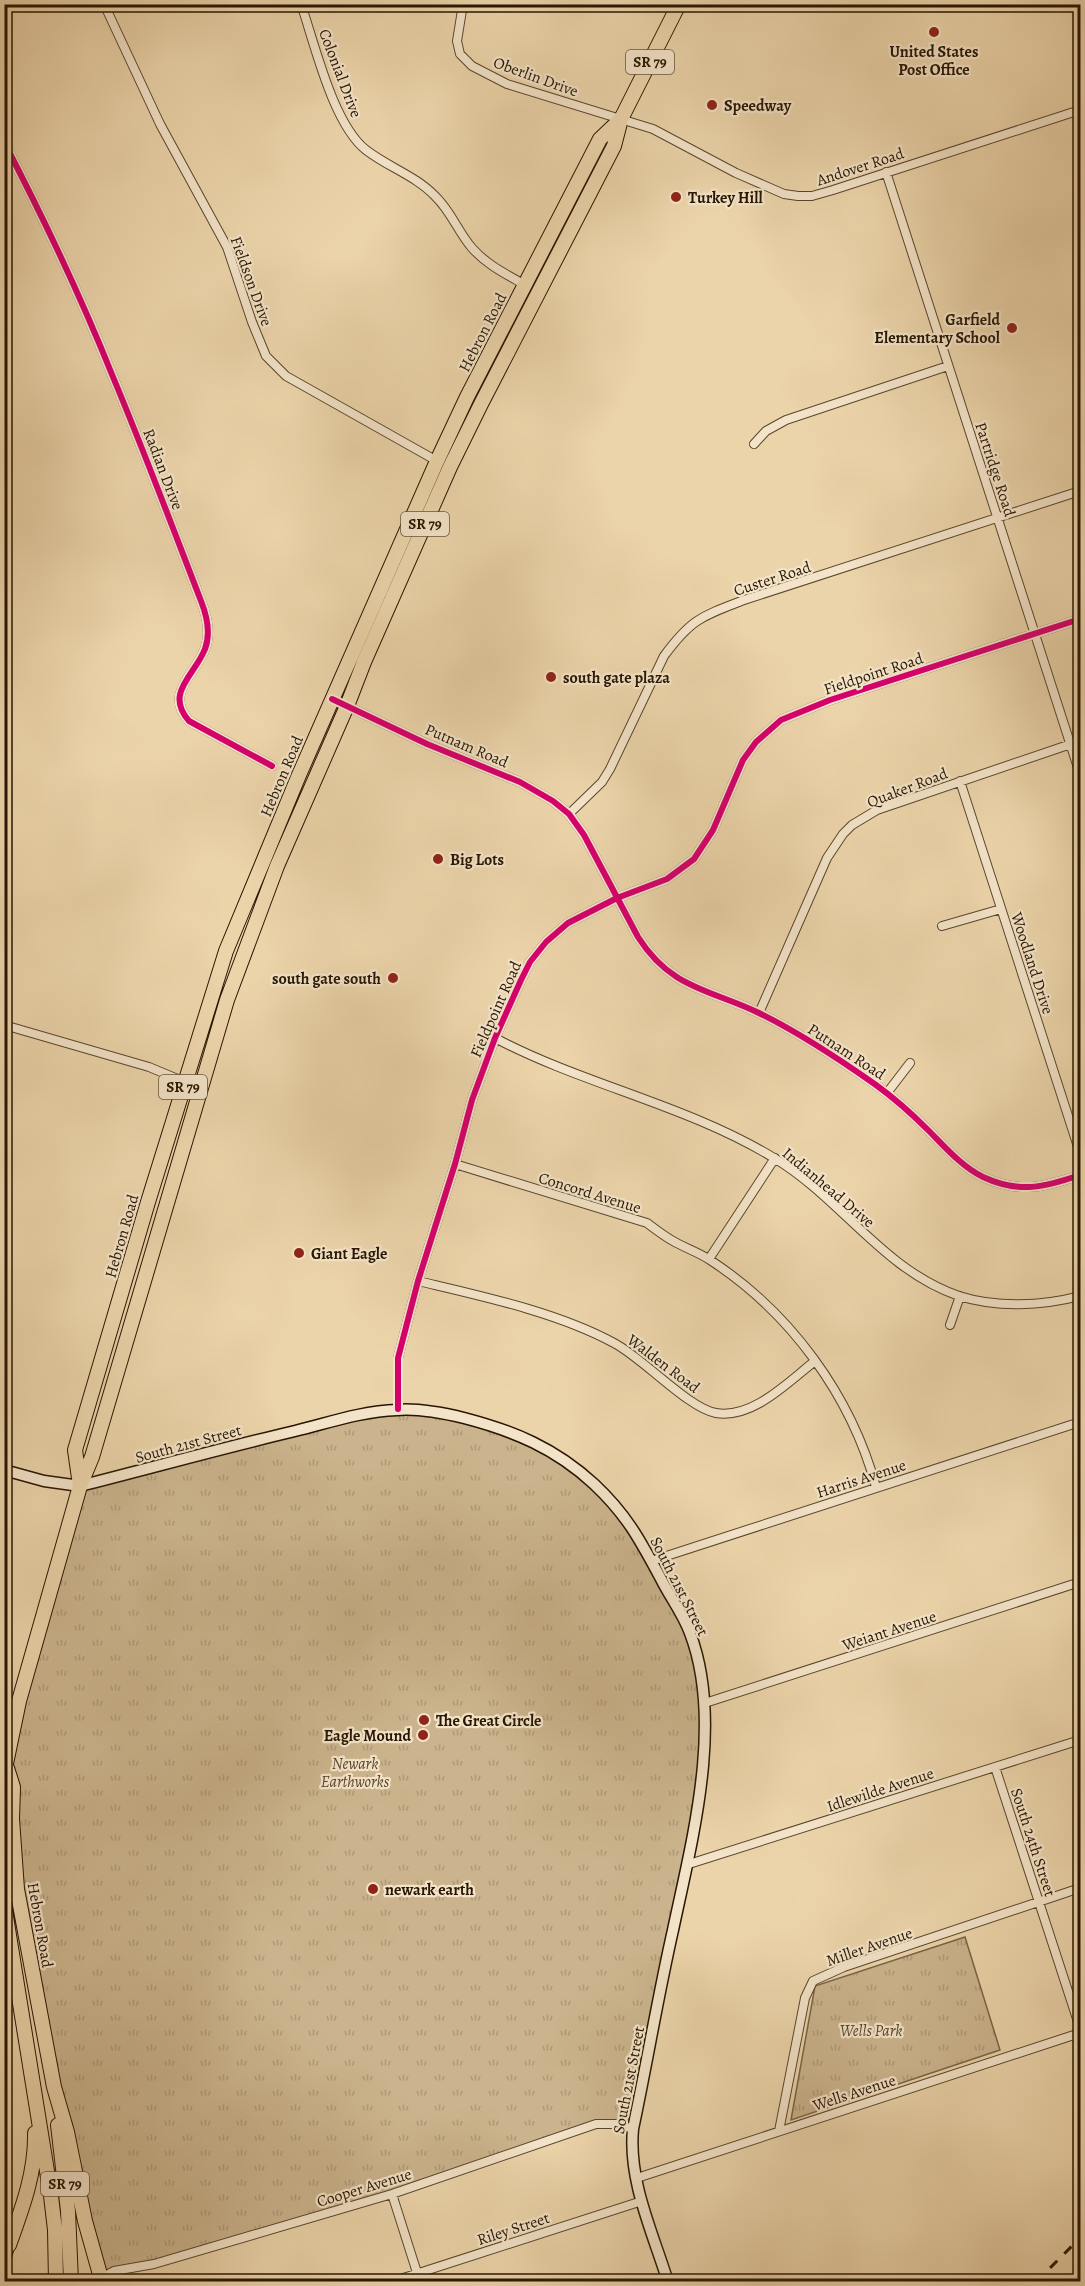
<svg xmlns="http://www.w3.org/2000/svg" width="1085" height="2286" viewBox="0 0 1085 2286" font-family="Alegreya,serif">
<style>
.grass{fill:url(#grass-tufts);stroke:#796548;stroke-width:1.5}
.lines{fill:none;stroke-linecap:round;stroke-linejoin:round}
.street-casing{stroke:#58462c;stroke-width:10}
.secondary-casing{stroke:#271602;stroke-width:13}
.highway-casing{stroke:#271602;stroke-width:16}
.street{stroke:#f3e3c8;stroke-width:8}
.secondary{stroke:#f3e3c8;stroke-width:10}
.highway{stroke:#ecd4aa;stroke-width:14}
.rail{stroke:#271602;stroke-width:3;stroke-dasharray:10 10;stroke-linecap:butt}
.cycleway-casing{stroke:#f3e3c8;stroke-width:10}
.cycleway{stroke:#d6006c;stroke-width:6}
.poi-dot{fill:#8f2418;stroke:#f3e3c8;stroke-width:2}
.labels{text-anchor:middle;stroke-width:4.5;stroke-linejoin:round;paint-order:stroke}
.shield{fill:#f3e3c8;stroke:#64543d;stroke-width:1.5}
.shield-label{font-size:15px;font-weight:bold;fill:#271602}
.poi-label{font-size:16px;font-weight:bold;fill:#271602;stroke:#f3e3c8;text-anchor:start}
.street-label{font-size:16px;fill:#271602;stroke:#f3e3c8}
.park-label{font-size:16px;font-style:italic;fill:#58452c;stroke:#f3e3c8}
</style>
<defs>
<pattern id="grass-tufts" width="24" height="20" patternUnits="userSpaceOnUse" patternTransform="scale(1.5)"><rect width="24" height="20" fill="#cbb48d"/><path d="M3 7l-1-3M5 7V3M7 7l1-3M15 17l-1-3M17 17v-4M19 17l1-3" fill="none" stroke="#ae9a78"/></pattern>
</defs>
<rect width="100%" height="100%" fill="#ecd4aa"/>
<filter id="stains"><feTurbulence type="fractalNoise" baseFrequency=".00333" numOctaves="4"/><feColorMatrix values="0 0 0 0 .2 0 0 0 0 .09 0 0 0 0 .02 0 0 0 .5 -.17"/></filter>
<radialGradient id="worn" r=".72"><stop offset=".6" stop-color="#630" stop-opacity="0"/><stop offset="1" stop-color="#630" stop-opacity=".3"/></radialGradient>
<!-- grass -->
<path class="grass" d="M398,1409L501,1428L565,1461L640,1537L697,1656L704,1754L633,2129L596,2124L392,2194L101,2278L17,1889L7,1768L80,1486Z
M965,1937L1000,2050L791,2120L815,1986Z"/>
<g class="lines">
<!-- street casing -->
<g class="street-casing">
<path id="street" d="M104,4L160,124L227,247L252,322L266,356L286,376L437,461
M301,4C315,45 333,124 366,150C388,167 416,176 435,196C451,211 458,232 472,248C487,265 506,274 525,285
M463,4L457,41L460,54L472,66L507,84L653,129L736,173L784,194L798,196H812L833,190L1080,110
M4,142C44,219 81,297 113,377C144,451 172,526 201,601C207,616 211,633 205,649C195,675 164,693 189,721L272,766
M886,172L1080,774
M754,444L766,431L786,420L948,366
M332,699L427,744L520,782L553,801L569,814L584,835L638,937C671,989 709,989 759,1013C800,1033 839,1059 876,1085C894,1098 912,1114 928,1130C944,1146 962,1167 983,1177C1020,1194 1045,1187 1080,1175
M960,781L1080,1153
M569,814L602,782L610,769L664,656C691,619 702,616 744,600L1080,491
M942,926L1001,909
M759,1013L827,858L843,834L852,825L877,810L1071,744
M4,1025L149,1067L185,1082
M495,1038C584,1085 687,1105 774,1158C841,1198 883,1270 959,1296C997,1308 1042,1306 1080,1296
M887,1093L910,1063
M455,1164L647,1223C655,1229 664,1236 673,1241C685,1248 698,1252 710,1260C790,1312 851,1395 876,1487
M709,1259L775,1158
M418,1281C481,1296 557,1312 614,1343C643,1358 688,1408 716,1413C753,1419 788,1382 815,1361
M950,1325L960,1296
M398,1409V1358L418,1281L455,1164L472,1100L495,1038L521,980L530,962L546,942L568,923L617,898L667,879L694,859L713,830L743,760L756,742L781,720L830,700L1080,619
M651,1561L1080,1422
M705,1703L1080,1582
M995,1767L1080,2028
M689,1864L1080,1740
M779,2131L805,1998L813,1981L844,1967L1080,1888
M637,2178L1080,2033
M392,2194L420,2282
M101,2278L114,2271L154,2264L392,2194L596,2124H618L633,2129
M391,2282L642,2201"/>
</g>
<!-- secondary casing -->
<g class="secondary-casing">
<path id="secondary" d="M4,1470L44,1481L80,1486C151,1468 223,1448 295,1431C328,1423 362,1411 397,1410C419,1408 443,1413 464,1418C514,1431 555,1448 594,1484C627,1515 640,1540 661,1579C670,1597 683,1614 690,1633C724,1722 692,1840 673,1930C658,1996 647,2063 633,2129C628,2181 653,2233 668,2282
M4,2263L9,2245"/>
</g>
<!-- highway casing -->
<g class="highway-casing">
<path id="highway" d="M80,1485L75,1450L148,1202L226,951L299,775L437,461L467,397L600,139L621,119
M7,1768L13,1787L12,1819L17,1889L23,1921L54,2087L67,2132L85,2221L101,2278
M4,1773L19,1701L80,1486L92,1457L227,1000L277,866L347,706L364,662L450,467L481,404L614,146L621,119L679,4
M4,1904L51,2196L55,2230L56,2282
M58,2125L68,2211L71,2282
M9,2245C22,2209 36,2172 35,2133"/>
</g>
<!-- street -->
<use href="#street" class="street"/>
<!-- secondary -->
<use href="#secondary" class="secondary"/>
<!-- highway -->
<use href="#highway" class="highway"/>
<!-- rail -->
<path class="rail" d="M1036,2282L1080,2238
M1063,2282L1080,2265"/>
<!-- cycleway casing -->
<g class="cycleway-casing">
<path id="cycleway" d="M4,142C44,219 81,297 113,377C144,451 172,526 201,601C207,616 211,633 205,649C195,675 164,693 189,721L272,766
M332,699L427,744L520,782L553,801L569,814L584,835L638,937C671,989 709,989 759,1013C800,1033 839,1059 876,1085C894,1098 912,1114 928,1130C944,1146 962,1167 983,1177C1020,1194 1045,1187 1080,1175
M398,1409V1358L418,1281L455,1164L472,1100L495,1038L521,980L530,962L546,942L568,923L617,898L667,879L694,859L713,830L743,760L756,742L781,720L830,700L1080,619"/>
</g>
<!-- cycleway -->
<use href="#cycleway" class="cycleway"/>
</g>
<!-- markers -->
<g class="poi-dot">
<circle cx="934" cy="32" r="6"/>
<circle cx="712" cy="105" r="6"/>
<circle cx="676" cy="197" r="6"/>
<circle cx="1012" cy="328" r="6"/>
<circle cx="551" cy="677" r="6"/>
<circle cx="438" cy="859" r="6"/>
<circle cx="393" cy="978" r="6"/>
<circle cx="299" cy="1253" r="6"/>
<circle cx="424" cy="1720" r="6"/>
<circle cx="423" cy="1735" r="6"/>
<circle cx="373" cy="1889" r="6"/>
</g>
<g class="labels">
<!-- shield labels -->
<g class="shield">
<rect x="626" y="50" width="48" height="24" rx="4.5"/>
<rect x="401" y="512" width="48" height="24" rx="4.5"/>
<rect x="159" y="1075" width="48" height="24" rx="4.5"/>
<rect x="41" y="2172" width="48" height="24" rx="4.5"/>
</g>
<g class="shield-label">
<text x="650" y="67">SR 79</text>
<text x="425" y="529">SR 79</text>
<text x="183" y="1092">SR 79</text>
<text x="65" y="2189">SR 79</text>
</g>
<!-- poi labels -->
<g class="poi-label">
<text x="934" y="57" text-anchor="middle">United States<tspan x="934" dy="18">Post Office</tspan></text>
<text x="724" y="111">Speedway</text>
<text x="688" y="203">Turkey Hill</text>
<text x="1000" y="325" text-anchor="end">Garfield<tspan x="1000" dy="18">Elementary School</tspan></text>
<text x="563" y="683">south gate plaza</text>
<text x="450" y="865">Big Lots</text>
<text x="381" y="984" text-anchor="end">south gate south</text>
<text x="311" y="1259">Giant Eagle</text>
<text x="436" y="1726">The Great Circle</text>
<text x="411" y="1741" text-anchor="end">Eagle Mound</text>
<text x="385" y="1895">newark earth</text>
</g>
<!-- street labels -->
<g class="street-label">
<text transform="translate(341 73) rotate(69)" y="6">Colonial Drive</text>
<text transform="translate(536 76) rotate(20)" y="6">Oberlin Drive</text>
<text transform="translate(860 166) rotate(-18)" y="6">Andover Road</text>
<text transform="translate(252 281) rotate(70)" y="6">Fieldson Drive</text>
<text transform="translate(482 332) rotate(-63)" y="6">Hebron Road</text>
<text transform="translate(164 469) rotate(69)" y="6">Radian Drive</text>
<text transform="translate(996 469) rotate(72)" y="6">Partridge Road</text>
<text transform="translate(772 578) rotate(-18)" y="6">Custer Road</text>
<text transform="translate(873 673) rotate(-18)" y="6">Fieldpoint Road</text>
<text transform="translate(467 745) rotate(23)" y="6">Putnam Road</text>
<text transform="translate(281 776) rotate(-67)" y="6">Hebron Road</text>
<text transform="translate(907 787) rotate(-21)" y="6">Quaker Road</text>
<text transform="translate(1033 963) rotate(72)" y="6">Woodland Drive</text>
<text transform="translate(495 1009) rotate(-66)" y="6">Fieldpoint Road</text>
<text transform="translate(847 1051) rotate(33)" y="6">Putnam Road</text>
<text transform="translate(829 1187) rotate(40)" y="6">Indianhead Drive</text>
<text transform="translate(590 1192) rotate(17)" y="6">Concord Avenue</text>
<text transform="translate(121 1236) rotate(-74)" y="6">Hebron Road</text>
<text transform="translate(664 1363) rotate(37)" y="6">Walden Road</text>
<text transform="translate(188 1443) rotate(-15)" y="6">South 21st Street</text>
<text transform="translate(861 1478) rotate(-18)" y="6">Harris Avenue</text>
<text transform="translate(680 1586) rotate(63)" y="6">South 21st Street</text>
<text transform="translate(889 1630) rotate(-18)" y="6">Weiant Avenue</text>
<text transform="translate(880 1789) rotate(-18)" y="6">Idlewilde Avenue</text>
<text transform="translate(1034 1842) rotate(72)" y="6">South 24th Street</text>
<text transform="translate(41 1925) rotate(80)" y="6">Hebron Road</text>
<text transform="translate(869 1946) rotate(-19)" y="6">Miller Avenue</text>
<text transform="translate(628 2080) rotate(-79)" y="6">South 21st Street</text>
<text transform="translate(854 2092) rotate(-18)" y="6">Wells Avenue</text>
<text transform="translate(364 2187) rotate(-17)" y="6">Cooper Avenue</text>
<text transform="translate(513 2228) rotate(-18)" y="6">Riley Street</text>
</g>
<!-- park labels -->
<g class="park-label">
<text x="355" y="1769">Newark<tspan x="355" dy="18">Earthworks</tspan></text>
<text x="871" y="2036">Wells Park</text>
</g>
</g>
<!-- margin -->
<rect width="1085" height="2286" fill="none" stroke="#ecd4aa" stroke-width="24"/>
<rect x="6" y="6" width="1073" height="2274" fill="none" stroke="#271602" stroke-width="3"/>
<rect x="12" y="12" width="1061" height="2262" fill="none" stroke="#271602" stroke-width="1.5"/>
<rect width="100%" height="100%" filter="url(#stains)"/>
<rect width="100%" height="100%" fill="url(#worn)"/>
</svg>
